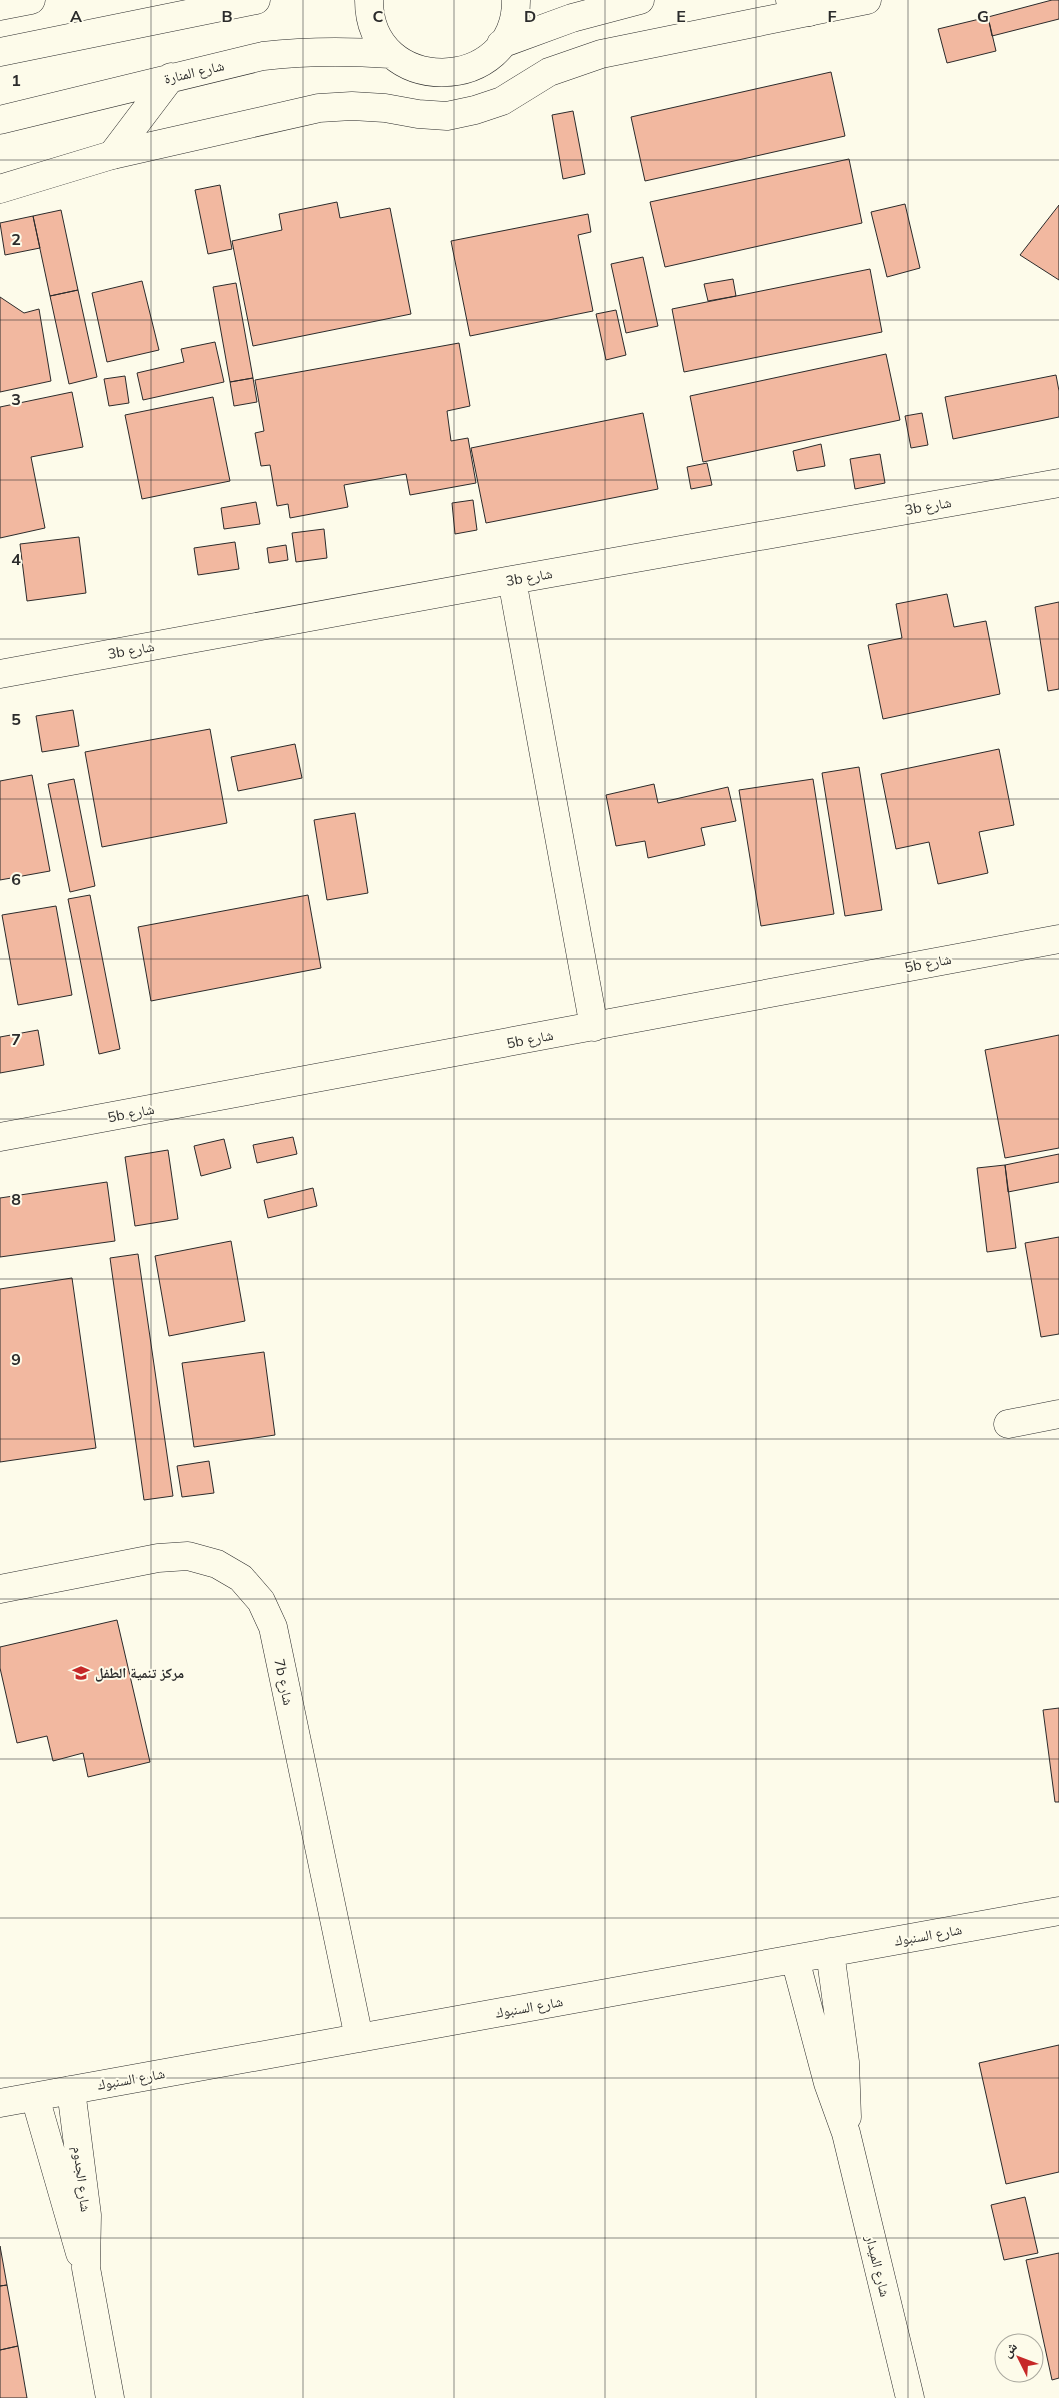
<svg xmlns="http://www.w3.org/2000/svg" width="1059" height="2398" viewBox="0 0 1059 2398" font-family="Mulish,'Noto Naskh Arabic',sans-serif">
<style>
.building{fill:#f2b8a0;stroke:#2b2b2b}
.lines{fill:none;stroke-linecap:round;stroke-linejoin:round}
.minor-casing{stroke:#2b2b2b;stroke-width:29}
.major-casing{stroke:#2b2b2b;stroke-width:29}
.minor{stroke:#fdfbea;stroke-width:28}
.major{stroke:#fdfbea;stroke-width:28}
.grid{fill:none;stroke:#2b2b2b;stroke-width:1;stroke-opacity:0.55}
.labels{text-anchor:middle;stroke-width:4;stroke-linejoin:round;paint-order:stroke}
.street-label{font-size:14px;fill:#2b2b2b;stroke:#fdfbea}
.poi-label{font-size:14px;font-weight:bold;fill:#2b2b2b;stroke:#fdfbea;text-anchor:start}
.grid-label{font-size:16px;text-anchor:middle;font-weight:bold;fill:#2b2b2b;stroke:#fdfbea;stroke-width:4;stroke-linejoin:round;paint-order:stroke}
</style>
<rect width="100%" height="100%" fill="#fdfbea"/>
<!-- building -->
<path class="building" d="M1052,0H1059V19L992,36L988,17Z
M988,17L996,51L947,63L938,29Z
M831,72L845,136L645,181L631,117Z
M573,111L585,174L563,179L552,115Z
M849,159L862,223L665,267L650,202Z
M220,185L232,249L208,254L195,190Z
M337,202L340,218L390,208L411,314L253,346L232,241L282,230L279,214Z
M905,204L920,268L887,277L871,212Z
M1059,205V280L1020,255Z
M61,210L78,290L50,296L33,216Z
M588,214L591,232L578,235L593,311L470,336L451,241Z
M33,216L40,248L5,255L0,223Z
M643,257L658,326L626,333L611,264Z
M870,269L882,332L684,372L672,309Z
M733,279L736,296L708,301L704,284Z
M142,281L159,350L107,362L92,293Z
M236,283L253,378L230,382L213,287Z
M78,290L97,377L69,384L50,296Z
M0,297L24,313L39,309L51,381L0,392Z
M616,310L626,355L606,360L596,314Z
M215,342L224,382L143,400L137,373L184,362L181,349Z
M459,343L470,406L447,411L451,441L468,438L476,483L410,495L406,474L344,485L348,507L290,518L288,504L277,506L270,465L261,466L255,433L264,431L255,380Z
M886,354L900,420L703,462L690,396Z
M1056,375L1059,391V417L953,439L945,397Z
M125,376L129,403L109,406L104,379Z
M253,378L257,402L234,406L230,382Z
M72,392L83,447L31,457L45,528L0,538V407Z
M213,397L230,481L142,499L125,415Z
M643,413L658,489L486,523L471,448Z
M922,413L928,445L911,448L905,416Z
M821,444L825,466L797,471L793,451Z
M880,454L885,483L855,489L850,459Z
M707,463L712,485L691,489L687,467Z
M473,500L477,530L455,534L452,503Z
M256,502L260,524L224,529L221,508Z
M324,529L327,558L296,562L292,533Z
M79,537L86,593L27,601L20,544Z
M235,542L239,569L198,575L194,548Z
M286,545L288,560L269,563L267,548Z
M947,594L954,627L986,621L1000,694L883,719L868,645L902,638L896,604Z
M1059,602V689L1048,691L1035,607Z
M73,710L79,746L42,752L36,716Z
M210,729L227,823L102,847L85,752Z
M295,744L302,778L238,791L231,757Z
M999,749L1014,825L979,832L988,873L938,884L929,842L896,849L881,774Z
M859,767L882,910L845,916L822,773Z
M32,775L50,871L0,880V781Z
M74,779L95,886L70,892L48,784Z
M813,779L834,914L761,926L739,790Z
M654,784L658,803L728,787L736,821L701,828L705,845L648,858L645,841L616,846L606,795Z
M355,813L368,893L327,900L314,820Z
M90,895L120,1049L99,1054L68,899Z
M308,895L321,968L151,1001L138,927Z
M56,906L72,995L18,1005L2,915Z
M38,1030L44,1065L0,1073V1037Z
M1059,1035V1148L1005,1158L985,1050Z
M293,1137L297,1154L257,1163L253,1145Z
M224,1139L231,1168L201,1176L194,1146Z
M168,1150L178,1219L135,1226L125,1157Z
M1059,1154V1182L1008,1192L1005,1165Z
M1005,1165L1016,1248L987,1252L977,1168Z
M107,1182L115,1241L0,1257V1198Z
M313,1188L317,1206L268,1218L264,1200Z
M1059,1237V1334L1041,1337L1025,1243Z
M231,1241L245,1321L169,1336L155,1256Z
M138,1254L173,1496L144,1500L110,1258Z
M72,1278L96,1448L0,1462V1289Z
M264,1352L275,1435L194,1447L182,1363Z
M209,1461L214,1493L182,1497L177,1466Z
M117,1620L150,1762L88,1777L83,1753L53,1761L47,1736L17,1743L0,1668V1647Z
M1059,1708V1802H1055L1043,1710Z
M1059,2045V2172L1006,2184L979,2063Z
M1025,2197L1038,2253L1004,2260L991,2205Z
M0,2246L7,2285L0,2286Z
M1059,2253V2378L1052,2380L1026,2260Z
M7,2285L18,2346L0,2350V2286Z
M18,2346L27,2398H0V2350Z"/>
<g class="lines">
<!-- minor casing -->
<g class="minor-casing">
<path id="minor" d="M0,6L31,0
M0,189L112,155L319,108L352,106L385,108L418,114L447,116L475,110L502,101L549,72L601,54L867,0
M512,580L594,1027
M0,674L512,580L1059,483
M0,1137L1059,939
M1008,1424L1059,1414
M0,1589L158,1558L188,1556L217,1564L241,1578L261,1601L273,1627L359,2038
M830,1952L845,2062L847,2117
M795,1959L828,2083L846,2133L910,2398
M71,2090L87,2215L86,2268L110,2398
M35,2097L80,2253
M0,2103L1059,1911"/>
</g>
<!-- major casing -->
<g class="major-casing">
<path id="major" d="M369,0C369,98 517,95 516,0
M790,0L809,12
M501,44L572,18L640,0
M0,52L256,0
M0,120L263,56C306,51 347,51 391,54
M112,155L171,77"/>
</g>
<!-- minor -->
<use href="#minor" class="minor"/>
<!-- major -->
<use href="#major" class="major"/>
</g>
<!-- grid -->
<path class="grid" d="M151,0V2398M303,0V2398M454,0V2398M605,0V2398M756,0V2398M908,0V2398M0,160H1059M0,320H1059M0,480H1059M0,639H1059M0,799H1059M0,959H1059M0,1119H1059M0,1279H1059M0,1439H1059M0,1599H1059M0,1759H1059M0,1918H1059M0,2078H1059M0,2238H1059"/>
<!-- icons -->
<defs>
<g id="school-bare" transform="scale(1.35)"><path d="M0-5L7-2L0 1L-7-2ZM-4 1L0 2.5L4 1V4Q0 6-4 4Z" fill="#c62828" stroke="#fdfbea" stroke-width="2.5" paint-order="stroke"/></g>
</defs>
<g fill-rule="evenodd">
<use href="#school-bare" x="81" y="1673"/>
</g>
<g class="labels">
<!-- street labels -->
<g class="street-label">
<text transform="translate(194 72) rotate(-13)" y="5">شارع المنارة</text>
<text transform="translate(928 506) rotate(-10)" y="5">3b شارع</text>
<text transform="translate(529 577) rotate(-10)" y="5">3b شارع</text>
<text transform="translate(131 650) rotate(-10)" y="5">3b شارع</text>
<text transform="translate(928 963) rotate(-11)" y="5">5b شارع</text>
<text transform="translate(530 1039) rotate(-11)" y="5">5b شارع</text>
<text transform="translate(131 1113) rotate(-11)" y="5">5b شارع</text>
<text transform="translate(284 1682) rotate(78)" y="5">7b شارع</text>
<text transform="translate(928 1935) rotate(-10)" y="5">شارع السنبوك</text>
<text transform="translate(529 2007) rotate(-10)" y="5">شارع السنبوك</text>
<text transform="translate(131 2079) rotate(-10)" y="5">شارع السنبوك</text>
<text transform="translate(82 2179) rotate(83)" y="5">شارع الجدوم</text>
<text transform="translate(878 2266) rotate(76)" y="5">شارع الميدار</text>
</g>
<!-- poi labels -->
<g class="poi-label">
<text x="95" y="1678">مركز تنمية الطفل</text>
</g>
</g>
<g class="grid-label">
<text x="76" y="22">A</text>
<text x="227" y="22">B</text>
<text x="378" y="22">C</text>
<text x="530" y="22">D</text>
<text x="681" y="22">E</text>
<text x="832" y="22">F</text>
<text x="983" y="22">G</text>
<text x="16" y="86">1</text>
<text x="16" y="245">2</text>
<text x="16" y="405">3</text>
<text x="16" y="565">4</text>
<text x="16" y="725">5</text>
<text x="16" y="885">6</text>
<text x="16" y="1045">7</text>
<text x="16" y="1205">8</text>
<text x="16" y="1365">9</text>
</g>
<!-- north arrow -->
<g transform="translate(1019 2358) rotate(312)"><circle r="24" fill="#fdfbea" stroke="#a9a89e"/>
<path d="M0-4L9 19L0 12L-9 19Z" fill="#c62828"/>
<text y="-8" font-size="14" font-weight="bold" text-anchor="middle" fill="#2b2b2b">ش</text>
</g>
</svg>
